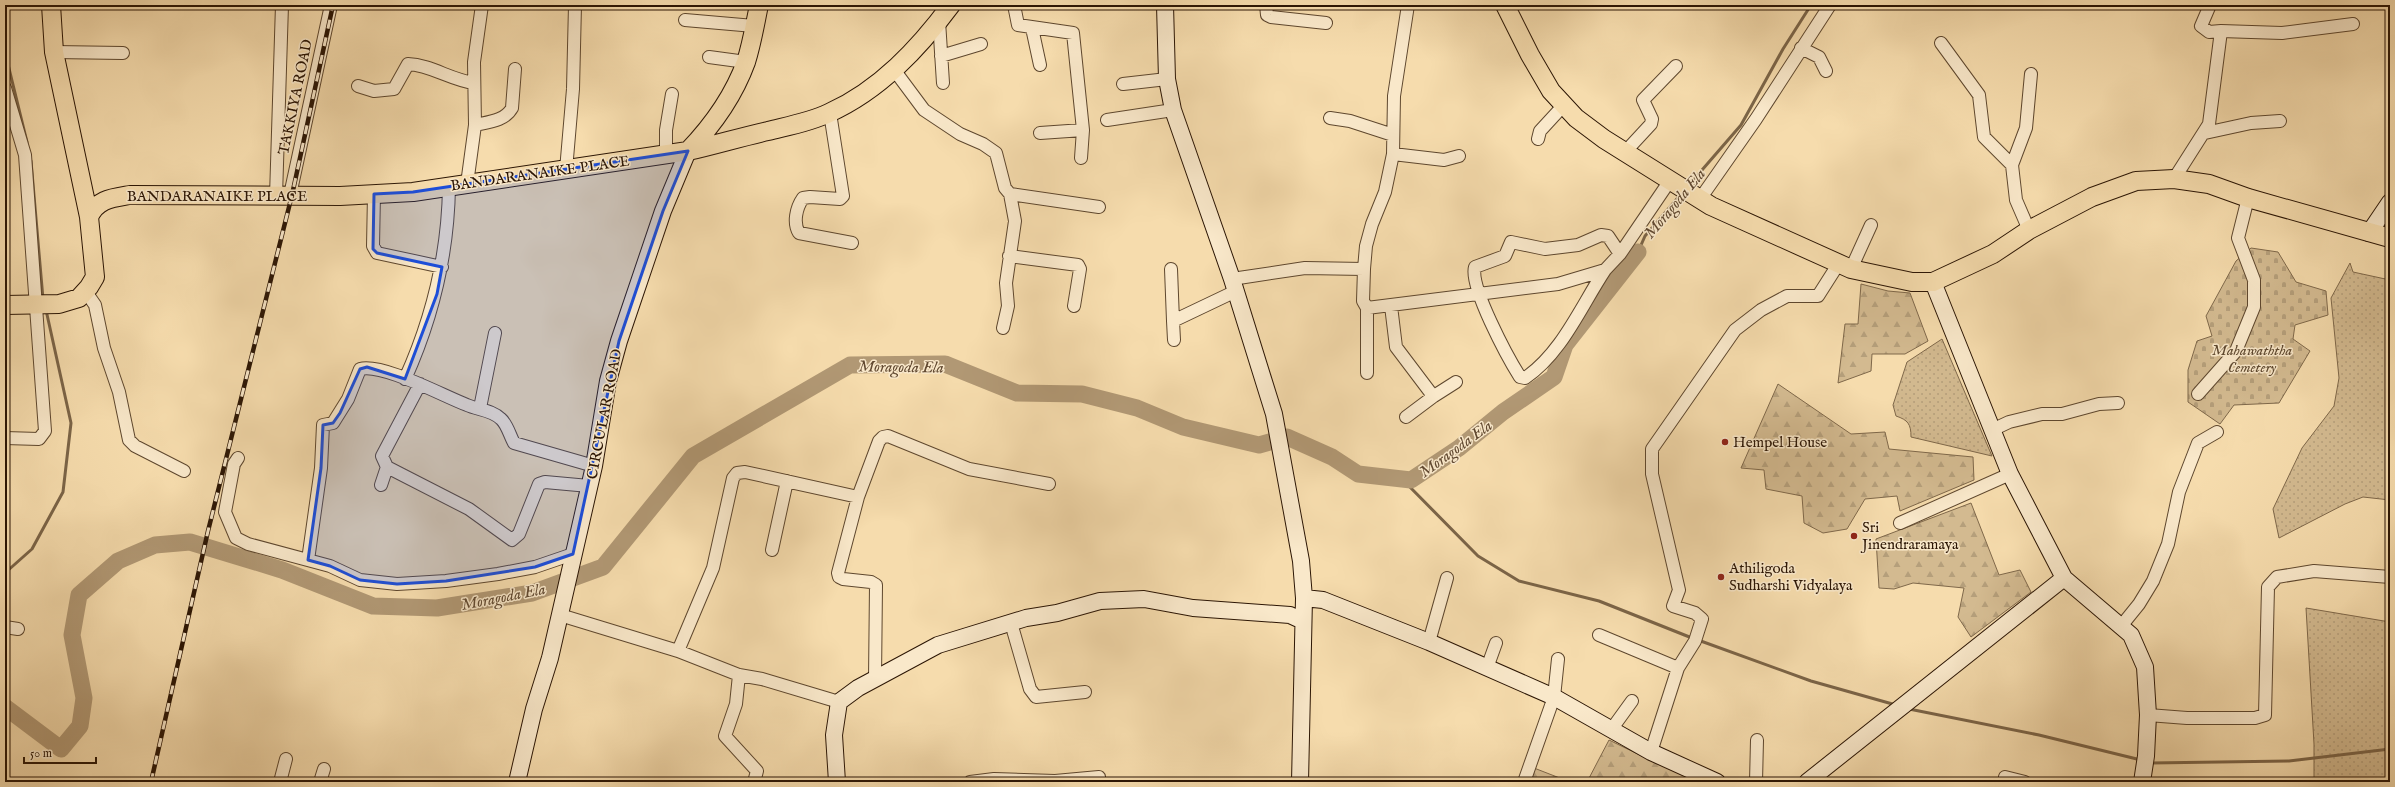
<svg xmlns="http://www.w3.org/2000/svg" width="2395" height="787" viewBox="0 0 2395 787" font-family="'IM FELL English',serif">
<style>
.grass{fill:url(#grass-dots);stroke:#7f684a}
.forest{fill:url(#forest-firs);stroke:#7f684a}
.cemetery{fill:url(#cemetery-stones);stroke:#7f684a}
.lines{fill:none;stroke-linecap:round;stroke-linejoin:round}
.stream{stroke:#7b6447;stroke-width:3}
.river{stroke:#b19874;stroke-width:17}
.street-casing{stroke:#5e472e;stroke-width:14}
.secondary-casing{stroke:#2b1504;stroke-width:18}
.primary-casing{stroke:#2b1504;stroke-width:20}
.street{stroke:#f9e8ca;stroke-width:12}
.secondary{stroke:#f9e8ca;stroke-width:16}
.primary{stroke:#f6dcad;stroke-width:18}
.rail-casing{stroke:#2b1504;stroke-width:4.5}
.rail{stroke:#f9e8ca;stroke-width:3;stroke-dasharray:9;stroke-linecap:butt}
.marked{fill:#1d4ed8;fill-opacity:0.2;stroke:#1d4ed8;stroke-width:3;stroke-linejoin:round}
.poi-dot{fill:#8f2418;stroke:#f9e8ca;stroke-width:1.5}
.labels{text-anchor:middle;stroke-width:3;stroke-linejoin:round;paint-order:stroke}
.street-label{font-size:15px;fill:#2b1504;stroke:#f9e8ca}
.park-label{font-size:15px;font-style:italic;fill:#5d472e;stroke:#f9e8ca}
.poi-label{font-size:15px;fill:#2b1504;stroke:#f9e8ca;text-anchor:start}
.water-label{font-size:16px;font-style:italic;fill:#614931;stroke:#f9e8ca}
</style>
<defs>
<pattern id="grass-dots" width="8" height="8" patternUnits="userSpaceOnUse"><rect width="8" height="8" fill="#d3ba90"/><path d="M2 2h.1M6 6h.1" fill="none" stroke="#b59f7b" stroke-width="1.8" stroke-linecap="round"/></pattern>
<pattern id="forest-firs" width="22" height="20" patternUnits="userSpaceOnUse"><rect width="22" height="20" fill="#d3ba90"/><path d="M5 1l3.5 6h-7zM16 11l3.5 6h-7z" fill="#b59f7b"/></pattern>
<pattern id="cemetery-stones" width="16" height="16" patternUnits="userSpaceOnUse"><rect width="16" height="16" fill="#d3ba90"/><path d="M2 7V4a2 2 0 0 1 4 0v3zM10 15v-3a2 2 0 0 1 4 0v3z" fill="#b59f7b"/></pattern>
</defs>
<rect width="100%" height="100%" fill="#f6dcad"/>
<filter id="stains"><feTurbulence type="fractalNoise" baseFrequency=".005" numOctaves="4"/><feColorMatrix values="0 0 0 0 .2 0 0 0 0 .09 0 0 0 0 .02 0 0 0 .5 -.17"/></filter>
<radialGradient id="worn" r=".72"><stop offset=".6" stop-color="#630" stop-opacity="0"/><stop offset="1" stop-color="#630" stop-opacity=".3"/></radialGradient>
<!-- grass -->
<path class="grass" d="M2350,263L2353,272L2390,280V500L2363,497L2345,504L2279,538L2273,509L2302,448L2334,406L2339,378L2331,298Z
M1942,339L1992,456L1911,437C1911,424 1908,420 1896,416L1893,405L1907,362Z
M2306,608L2390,622V782H2314V744Z"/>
<!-- forest -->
<path class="forest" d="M1861,284L1888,291L1910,293L1928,341L1905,354H1872L1871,371L1838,383L1845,324H1858Z
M1778,384L1851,434L1885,432L1889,449L1973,457L1974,480L1900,511L1897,496L1865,499L1847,529L1823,533L1804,523L1802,496L1766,489L1764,470L1741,468Z
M1971,503L1999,575L2020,570L2031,592L1971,637L1958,617L1964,588L1913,583L1894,589L1879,588L1876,539Z
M1609,740L1650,760L1705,782H1587Z
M1534,768L1570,782H1530Z"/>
<!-- cemetery -->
<path class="cemetery" d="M2251,248L2278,252L2296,282L2326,291L2328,315L2295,325L2293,339L2310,351L2279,403L2234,405L2220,424L2188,402V370L2197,341L2212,336L2206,316L2236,261Z"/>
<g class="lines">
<!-- stream -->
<path class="stream" d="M5,52L27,142
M31,161L43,299
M1689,185L1741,125L1783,49L1811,5
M1638,252L1645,236L1682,193
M1402,479L1478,556L1519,581L1599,601L1692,638
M5,573L32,549L63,492L71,423L46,310
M1698,640L1811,681L1896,705
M1909,709L2039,735L2141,760
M2151,763L2289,761L2390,749"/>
<!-- river -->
<path class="river" d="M5,707L61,749L80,726L84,698L72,635L79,595L118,561L155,545L190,542L282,570L373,606L437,608L532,593L603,567L693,456L850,365L945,364L1017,393L1082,394L1137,408L1183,427L1259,445L1287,437L1332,457L1358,474L1411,480L1459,448L1503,412L1554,377L1565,345L1638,252"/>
<!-- street casing -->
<g class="street-casing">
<path id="street" d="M1014,5L1018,25L1073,33L1083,130L1081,158
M1266,5L1267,15L1271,17L1326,23
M2210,5L2201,26L2209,32L2221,31
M685,20L754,26
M939,21L943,83
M1032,28L1040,65
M1941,43L1979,95L1984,137L2012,165
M1801,48L1819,57L1826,71
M54,52L123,53
M941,56L981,44
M709,57L746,62
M895,71L924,110L960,134L983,144L996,153L1005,188L1010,194L1015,221L1006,283L1008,306L1003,328
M1123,84L1167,79
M358,86L374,91L394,89L408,64C431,65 451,80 474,83
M5,88L25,155L45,431L39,439L5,438
M830,113L843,196L840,199L810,197L803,198C796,208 793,223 799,233L852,243
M1330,118L1350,121L1393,135
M1107,120L1173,110
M475,125C488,122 505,121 512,108L515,69
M1040,133L1083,130
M2205,133L2251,123L2280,121
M1538,139L1540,131L1563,106
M1626,151L1651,124L1652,119L1643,100L1676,66
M1393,154L1444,160L1459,156
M666,155V130L672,94
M566,170L573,89L575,5
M2174,179L2209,124L2221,31L2282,33L2353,24
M467,184L475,125L474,62L482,5
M374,194L373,246L377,253L442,267
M1010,194L1099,207
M290,195L331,5
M276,196L282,5
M1700,199L1756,119L1830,5
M2029,230L2016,200L2012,165L2026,128L2031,74
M1009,256L1078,265L1080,269L1074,306
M1171,269L1173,321L1236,291
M1364,269L1366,246L1372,224L1385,192L1393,154L1394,96L1408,5
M1851,269L1871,225
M1605,270C1581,306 1562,353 1525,378L1520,377C1508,358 1469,286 1475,267L1505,256L1511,242L1545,249L1578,245L1601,235L1608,236L1620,254
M1232,279L1305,268L1364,269L1363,301L1367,308L1558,284L1605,270L1620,254L1671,179
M86,292L95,305L104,348L119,392L129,440L135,446L184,471
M1391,306L1396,347L1430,392L1434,396L1456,382
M1367,308V373
M1173,321L1174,340
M405,379C433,317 448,254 449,187
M2198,394L2236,351L2254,307V280L2238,238L2248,198
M480,408L495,333
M1406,417L1434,396
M1992,430L2009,422L2042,414H2062L2099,404L2118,403
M238,458L234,464L225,512L236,538L248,544L330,566L360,580L397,584L446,581L498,574L535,567L573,554
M387,467L469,509L512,540L519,534L539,484L545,482L589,486
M381,485L387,467L382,456L420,384
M1900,523L2010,474
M772,550L787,481
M308,560L321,468L323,425L333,423L348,399L360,369C383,363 443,396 467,405C478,410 492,410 501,419C507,424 510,436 514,443L594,466
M560,615L678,651L739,675L762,679L839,702
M1011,623L1030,689L1036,697L1085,692
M2122,625L2139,604L2153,581L2168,544L2179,492L2198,443L2217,432
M5,627L18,629
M1599,635L1678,668
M1429,642L1447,578
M678,651L713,568L733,478L737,473L745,472L858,497
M1487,668L1496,643
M739,675L736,704L725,736L757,771L754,782
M875,679L876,585L871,582L843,579L839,577L838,573L858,497L879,441L883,437L888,436L969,469L1049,484
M2148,715L2187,718H2255L2265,715L2268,587L2277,577L2314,571L2390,577
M1611,730L1632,701
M1651,752L1678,668L1695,641L1702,619L1695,613L1673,606L1679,590L1652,474V449L1735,330L1761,310L1787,296H1818L1839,263
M2005,777L2025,782
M280,782L286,759
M320,782L324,769
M970,782L994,779L1055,781L1099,777
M1524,782L1554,697L1558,659
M1756,782L1757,740"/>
</g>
<!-- secondary casing -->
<g class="secondary-casing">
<path id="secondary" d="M1165,5L1167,79L1173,110L1232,279L1274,414L1301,561L1304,598L1300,782
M2369,233L2390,202
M1933,282L2010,474L2064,578L2131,635L2145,667L2148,715L2146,756L2142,782
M1304,598L1323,600L1429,642L1554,697L1651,752L1717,782
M517,782L534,709L550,658L594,466L608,381L619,341L663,211L688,151
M837,782L834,735L839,702L858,688L938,645L1026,618L1057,613L1100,601L1144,599L1193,608L1290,615L1303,621
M1807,782L2064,578"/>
</g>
<!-- primary casing -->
<g class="primary-casing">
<path id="primary" d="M1505,5L1530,55L1551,91L1576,118L1604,139L1711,206L1851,269L1912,282H1933L1993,254L2029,230L2092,197L2136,181L2174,179L2209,184L2248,198L2390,238
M688,151C712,126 734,95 746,62C752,43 755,24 759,5
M89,217C97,199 112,198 130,195L340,196L413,192L688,151C715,145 741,137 768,131C788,126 810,122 829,113C880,90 919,48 951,5
M5,305L59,304L79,298L89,287L95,277L89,217L54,52L51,5"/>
</g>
<!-- street -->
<use href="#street" class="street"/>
<!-- secondary -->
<use href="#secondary" class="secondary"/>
<!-- primary -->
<use href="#primary" class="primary"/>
<!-- rail casing -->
<g class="rail-casing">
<path id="rail" d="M151,782L208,531L292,195L333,5"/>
</g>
<!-- rail -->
<use href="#rail" class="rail"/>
</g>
<!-- marked area -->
<path class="marked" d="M688,151L663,211L619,341L573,554L535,567L446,581L397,584L360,580L330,566L308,560L321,468L323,425L333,423L340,413L360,369L367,367L405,379L437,294L442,267L377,253L373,249L374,194L413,192Z"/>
<!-- markers -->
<g class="poi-dot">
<circle cx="1725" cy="442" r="4"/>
<circle cx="1854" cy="536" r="4"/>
<circle cx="1721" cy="577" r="4"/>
</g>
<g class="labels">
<!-- street labels -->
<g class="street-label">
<text transform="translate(295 97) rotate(-78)" y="5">TAKKIYA ROAD</text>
<text transform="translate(540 173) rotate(-8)" y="5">BANDARANAIKE PLACE</text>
<text x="217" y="201">BANDARANAIKE PLACE</text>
<text transform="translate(604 414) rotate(-79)" y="5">CIRCULAR ROAD</text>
</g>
<!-- park labels -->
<g class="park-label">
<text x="2252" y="355">Mahawaththa<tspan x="2252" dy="17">Cemetery</tspan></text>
</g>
<!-- poi labels -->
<g class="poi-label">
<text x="1733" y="447">Hempel House</text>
<text x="1862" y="532">Sri<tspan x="1862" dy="17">Jinendraramaya</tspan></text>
<text x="1729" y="573">Athiligoda<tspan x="1729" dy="17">Sudharshi Vidyalaya</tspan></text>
</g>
<!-- water labels -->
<g class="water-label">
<text transform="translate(1674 203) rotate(-50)" y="6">Moragoda Ela</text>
<text transform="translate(901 366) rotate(1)" y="6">Moragoda Ela</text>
<text transform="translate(1455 448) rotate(-36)" y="6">Moragoda Ela</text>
<text transform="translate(503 596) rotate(-11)" y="6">Moragoda Ela</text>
</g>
</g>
<!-- margin -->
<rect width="2395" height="787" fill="none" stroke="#f6dcad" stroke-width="20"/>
<rect x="6" y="6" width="2383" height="775" fill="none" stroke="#2b1504" stroke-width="2"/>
<rect x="10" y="10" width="2375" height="767" fill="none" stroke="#2b1504"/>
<!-- scale -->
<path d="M24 757v6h72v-6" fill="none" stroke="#2b1504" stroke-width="2"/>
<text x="30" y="757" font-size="12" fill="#2b1504" stroke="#f9e8ca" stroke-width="3" paint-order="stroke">50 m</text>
<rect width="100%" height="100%" filter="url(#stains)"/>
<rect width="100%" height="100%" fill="url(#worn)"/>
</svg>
